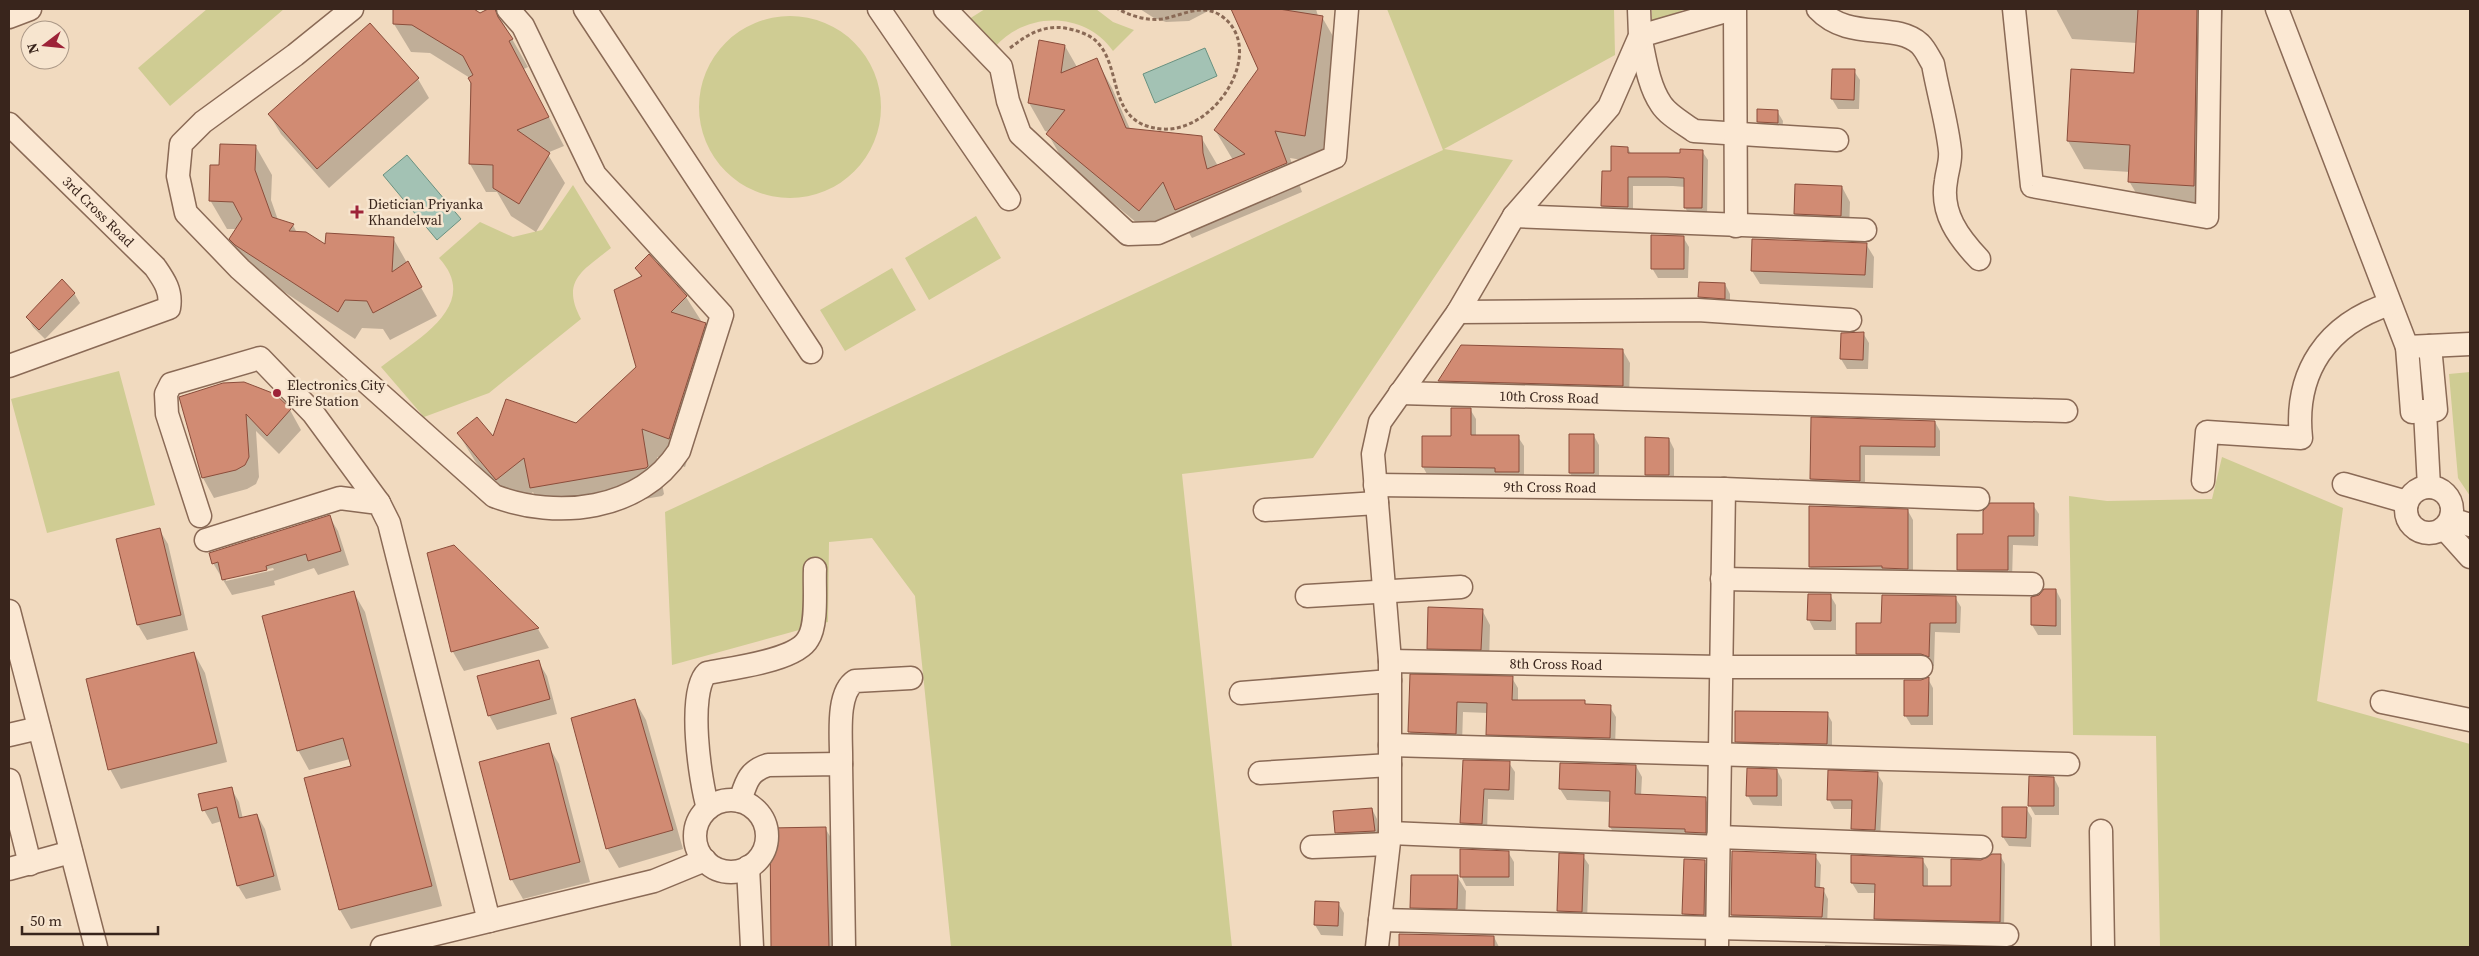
<svg xmlns="http://www.w3.org/2000/svg" width="2479" height="956" viewBox="0 0 2479 956" font-family="'Source Serif 4',serif">
<style>
.green{fill:#cfcc93}
.water{fill:#a3c2b4;stroke:#699180}
.shadow{fill:#0003;fill-rule:evenodd}
.building{fill:#d18b73;stroke:#8b4d3b}
.lines{fill:none;stroke-linecap:round;stroke-linejoin:round}
.minor-casing{stroke:#8a6a56;stroke-width:25}
.path{stroke:#8a6a56;stroke-width:3;stroke-dasharray:4 2.5;stroke-linecap:butt}
.minor{stroke:#fbe8d3;stroke-width:22}
.poi-dot{fill:#9d2338;stroke:#f7e5cf;stroke-width:2}
.labels{text-anchor:middle;stroke-width:5;stroke-linejoin:round;paint-order:stroke}
.poi-label{font-size:14px;fill:#39251c;stroke:#f7e5cf;text-anchor:start}
.street-label{font-size:14px;fill:#39251c;stroke:#f7e5cf}
</style>
<rect width="100%" height="100%" fill="#f1dabf"/>
<!-- green -->
<path class="green" d="M207,9H284L170,106L138,68Z
M985,9H1096L1113,22L1134,30L1113,51C1085,11 1026,11 995,47L969,19Z
M1387,9H1614L1615,55L1444,149L1513,160L1313,458L1182,474L1232,947H951L915,596L872,538L829,542L828,622L672,665L665,512L1443,150Z
M1652,9H1685L1652,24Z
M699 107a91 91 0 1 1 182 0a91 91 0 1 1-182 0Z
M573,185L611,248C584,270 560,280 581,319L489,393L424,417L381,367C414,341 483,306 439,258L480,222L513,237L542,230Z
M976,216L1001,258L929,300L905,258Z
M892,268L916,310L845,351L820,310Z
M119,371L155,505L47,533L11,399Z
M2470,372V496L2458,478L2449,374Z
M2222,457L2343,508L2317,701L2470,744V947H2160L2156,736L2073,735L2069,496L2107,501L2212,499Z"/>
<!-- water -->
<path class="water" d="M1205,48L1217,76L1155,103L1143,74Z
M407,155L461,219L437,240L383,175Z"/>
<!-- shadow -->
<path class="shadow" d="M395,9H473L480,14L495,9L528,67L524,69L564,146L547,153L565,183L536,232L511,216L497,192H486L470,164V78L430,53L411,52L394,24Z
M1140,9H1212L1189,21L1166,22L1154,18Z
M1232,9H1316L1318,16L1322,17L1338,45L1321,163L1290,158L1302,192L1192,238L1177,213L1156,239L1064,162L1048,134L1049,132L1045,131L1029,103L1065,46L1077,67L1096,59L1112,88L1130,129L1201,137L1218,166L1233,160L1215,130L1260,69Z
M2056,9H2223L2222,25L2215,30L2210,214L2146,210L2129,181L2130,172L2084,169L2068,141L2135,74L2137,43L2072,39Z
M1854,71L1860,80L1859,109H1838L1832,99Z
M418,79L429,98L329,188L281,134L269,114Z
M1777,111L1783,121L1782,132L1764,131L1758,122Z
M256,147L272,175L271,200L278,220L293,225L297,233L326,246L393,238L437,316L390,340L383,329L362,328L355,339L247,267L231,239L237,229H227L210,200L220,167Z
M1628,148L1631,154H1681L1702,151L1708,160L1707,217H1690L1685,207V187L1673,186H1633V216L1608,215L1602,206L1612,172Z
M1842,187L1850,202L1849,230L1804,228L1795,214Z
M1683,237L1689,247L1688,278H1658L1652,268Z
M1866,244L1874,257L1873,288L1760,284L1752,271Z
M649,256L686,297L721,352L685,467L657,457L664,494L662,496L547,516L533,492L513,508L475,461L458,433L494,438L576,425L637,368L642,278L636,268Z
M1725,284L1730,294V308L1705,306L1699,297Z
M74,293L80,303L45,339L33,327L27,317Z
M1863,333L1869,343L1868,369H1847L1841,359Z
M1623,351L1630,363L1629,398L1446,394L1439,381Z
M223,384L275,395L290,410L301,430L279,454L256,431L259,477L256,484L247,489L214,498L203,478L181,401V396Z
M1470,409L1476,419V436L1518,437L1524,446V481L1428,476L1423,467L1452,438Z
M1812,419L1935,422L1940,431V456L1865,455V490L1817,489L1811,479Z
M1594,436L1599,445V483L1576,482L1570,473Z
M1669,439L1674,449V485L1651,484L1646,475Z
M2033,505L2039,514L2038,546L2013,545L2012,580L1964,579L1958,569L1984,536Z
M1908,511L1913,520V578L1816,577L1810,567Z
M329,516L338,531L349,565L318,575L314,568L274,581L275,585L232,595L213,563ZM273,568L274,570L226,581V578Z
M159,529L168,544L188,630L147,640L138,625L118,540Z
M453,546L538,629L549,648L464,671L453,652Z
M2056,590L2061,600V635H2038L2032,625Z
M354,593L365,612L442,906L351,929L340,910L306,779L352,767L350,759L309,770L298,750Z
M1830,595L1836,605V630H1814L1809,620Z
M1955,597L1961,607L1960,633L1935,632L1934,666L1927,663H1862L1857,654L1882,624Z
M1482,610L1490,625L1489,664L1436,663L1428,648Z
M194,653L205,673L227,762L121,789L110,769Z
M538,661L547,676L557,714L497,730L489,715Z
M1411,676L1512,678L1518,688V702H1584L1586,705L1610,707L1616,717L1615,748L1493,745L1487,734L1488,713L1463,712L1462,744L1416,743L1410,732Z
M1928,679L1933,688V725H1911L1905,715L1921,681Z
M635,701L646,720L683,849L619,868L607,848Z
M1827,713L1832,722V753L1742,751L1736,741Z
M548,745L559,764L590,882L523,899L512,880L481,763Z
M1464,761L1509,763L1515,772L1514,800L1488,799L1487,833L1467,832L1462,823Z
M1561,764L1636,766L1642,777L1641,796L1705,799L1712,810L1711,844L1617,838L1610,827L1611,802L1567,800L1560,789Z
M1777,770L1782,780V806L1753,805L1748,796Z
M1877,773L1883,783L1880,839L1858,838L1853,829V809H1834L1829,799Z
M2054,778L2059,788V815H2035L2030,806Z
M231,788L239,802L243,819L257,815L265,829L281,890L246,899L238,886L222,821L212,824L204,810Z
M2026,808L2032,818L2031,847L2009,846L2003,837Z
M1372,809L1377,819L1379,841L1342,842L1337,833Z
M825,828L842,856L844,947H773L771,829Z
M1508,852L1514,862V886H1466L1461,876Z
M2000,855L2005,864L2004,931L1881,928L1875,918L1876,893H1858L1852,883L1853,857L1922,859L1928,869V887L1952,888L1981,861Z
M1583,856L1589,865L1587,921L1564,920L1558,911Z
M1815,856L1821,865L1820,889H1823L1828,899L1827,927L1737,925L1732,915Z
M1704,861L1710,870L1709,924L1689,923L1684,914Z
M1457,876L1466,891L1465,923L1420,922L1412,907Z
M1338,903L1344,913L1343,936L1321,935L1315,925Z
M1401,935L1494,937L1499,947H1401Z
M1825,945L1847,946L1848,947H1825Z"/>
<!-- building -->
<path class="building" d="M393,9H474L480,13L488,9H495L498,17L513,39L509,41L549,117L517,130L550,153L519,204L493,188V165L469,164L471,83L468,78L473,75L463,56L412,25L393,24Z
M1231,9H1279L1323,16L1305,136L1275,131L1287,163L1175,210L1163,182L1139,211L1046,134L1065,110L1028,103L1039,40L1065,45L1061,73L1097,58L1126,128L1202,136L1203,153L1207,169L1245,154L1214,130L1258,69Z
M2138,9H2197L2194,186L2128,182L2130,145L2067,141L2071,69L2134,73Z
M370,23L419,78L317,169L268,114Z
M1832,69H1855L1854,100L1831,99Z
M1757,109L1778,110V123L1757,122Z
M220,144L256,145L255,170L272,217L294,224L289,231L306,232L325,244L326,233L394,237L392,272L408,261L422,287L373,313L367,301L345,300L338,312L235,245L229,239L242,219L233,202L209,201L210,165H219Z
M1611,146L1628,147V153H1680V149L1703,150L1702,208H1684V178L1667,177H1628V207L1601,206L1602,171H1611Z
M1795,184L1842,186L1841,216L1794,214Z
M1651,235L1684,236V269H1651Z
M1752,239L1867,243L1865,275L1751,271Z
M649,254L687,296L671,312L706,323L669,439L642,429L648,466L646,468L530,488L524,458L496,480L457,433L477,417L493,436L506,399L576,423L636,367L614,290L642,276L635,268Z
M62,279L75,293L39,330L26,317Z
M1699,282L1725,283V299L1698,297Z
M1864,332L1863,360L1840,359L1841,333Z
M1461,345L1623,349V386L1438,381Z
M244,382L275,394L291,409L267,436L246,414L249,457L245,465L236,470L202,478L179,397L223,383Z
M1451,408H1471V435H1519V472H1495V468L1422,467V436H1451Z
M1811,417L1935,421V447L1860,446V481L1810,479Z
M1569,434H1594V473H1569Z
M1645,437L1669,438V475H1645Z
M1990,503H2034V536H2008V570H1957V534H1983V511Z
M1809,506L1908,509V569L1882,568V566L1809,567Z
M330,515L341,551L308,561L306,554L266,566L267,570L222,580L218,562L212,564L209,553Z
M160,528L181,615L137,625L116,539Z
M454,545L539,628L451,652L427,553Z
M2044,589H2056V626L2031,625V597L2039,595Z
M354,591L432,886L339,910L304,778L351,766L343,738L297,751L262,616Z
M1808,594H1831V621L1807,620Z
M1882,595L1956,596V623H1930L1929,657L1921,654H1856V623H1881Z
M1428,607L1483,609L1481,650L1427,649Z
M194,652L217,743L108,770L86,679Z
M539,660L550,699L488,716L477,676Z
M1410,674L1513,676L1512,700H1585V704L1611,705L1610,738L1486,735L1487,703L1457,702L1456,734L1408,732Z
M1929,677L1928,716H1904V680H1921Z
M635,699L673,830L606,849L571,718Z
M1735,711L1828,712L1827,744L1735,742Z
M549,743L580,862L510,880L479,762Z
M1463,760L1510,761L1509,790L1484,789L1482,824L1460,823Z
M1560,763L1636,765L1635,794L1706,797V833L1685,832V829L1609,827L1610,791L1559,789Z
M1747,768L1777,769V796H1746Z
M1828,770L1878,772L1875,830L1851,829L1852,800H1827Z
M2029,776L2054,777V806H2028Z
M232,787L239,818L257,814L274,876L237,886L217,807L202,811L198,794Z
M2002,807H2027L2026,838L2002,837Z
M1372,808L1375,831L1335,833L1333,811Z
M826,827L829,947H771L770,828Z
M1460,849L1509,851V877H1460Z
M1732,851L1816,854L1815,887L1824,888L1822,917L1731,915Z
M1559,853L1584,854L1582,912L1557,911Z
M1992,854H2001L2000,922L1874,919L1875,884L1851,883V855L1923,858V886H1951V859L1981,860Z
M1684,859L1705,860L1704,915L1682,914Z
M1411,875H1458L1457,909L1410,908Z
M1315,901L1339,902L1338,926L1314,925Z
M1399,934L1494,936V947H1399Z"/>
<g class="lines">
<!-- minor casing -->
<g class="minor-casing">
<g id="minor">
<path d="M352,9L295,55L203,122L181,144L178,176L186,213L240,269L494,496C557,520 640,511 679,451L722,315L595,175L523,26L508,9"/>
<path d="M585,9L811,352"/>
<path d="M879,9L1009,199"/>
<path d="M945,9L1001,67L1008,101L1020,134L1128,234L1158,233L1335,157L1347,9"/>
<path d="M1733,9L1640,36C1645,58 1648,85 1661,104C1668,115 1683,123 1694,131L1837,140"/>
<path d="M1735,9L1736,226"/>
<path d="M1818,9C1849,42 1895,21 1920,44C1926,50 1929,58 1933,64C1938,93 1947,122 1950,151C1951,162 1947,171 1946,181C1940,213 1959,238 1979,259"/>
<path d="M2014,9L2032,186L2207,217L2210,9"/>
<path d="M2277,9L2407,347L2470,344"/>
<path d="M9,17L30,9"/>
<path id="s1" d="M9,124L155,267C164,280 172,291 169,308L9,366"/>
<path d="M1514,216L1865,230"/>
<path d="M1458,312L1698,310L1850,320"/>
<path d="M2407,347L2412,412L2436,410L2430,346"/>
<path id="s2" d="M1400,393L2066,411"/>
<path d="M2425,411L2429,487"/>
<path d="M2203,481L2207,432L2301,438C2294,372 2327,324 2390,304"/>
<path d="M2344,484L2407,502"/>
<path id="s3" d="M1375,485L1724,489L1978,499"/>
<circle cx="2429" cy="510" r="23"/>
<path d="M1265,510L1377,503"/>
<path d="M200,516L167,414L166,394L171,384L260,358L313,413L379,503"/>
<path d="M2451,519L2470,525"/>
<path d="M2444,528L2470,557"/>
<path d="M206,540L340,498L379,503L389,523L489,921"/>
<path d="M1722,579L2032,584"/>
<path d="M1307,596L1461,587"/>
<path d="M9,611L96,947"/>
<path id="s4" d="M1390,661L1721,667H1921"/>
<path d="M1241,693L1390,681"/>
<path d="M2382,702L2470,720"/>
<path d="M9,735L39,728"/>
<path d="M1390,745L2068,764"/>
<path d="M841,764C842,742 835,694 855,681L911,678"/>
<path d="M1260,773L1390,765"/>
<path d="M9,780L30,864"/>
<circle cx="731" cy="836" r="36"/>
<path d="M740,801C746,783 748,771 768,765L841,764L844,947"/>
<path d="M708,808C700,782 687,691 707,673C731,668 796,661 808,639C818,624 814,588 815,569"/>
<path d="M2101,831L2103,947"/>
<path d="M1390,833L1718,847"/>
<path d="M1718,837L1981,847"/>
<path d="M1312,847L1388,844"/>
<path d="M748,867L752,947"/>
<path d="M9,869L71,852"/>
<path d="M1380,920L2007,935"/>
<path d="M382,947L654,881L705,860"/>
<path d="M1377,947L1390,833V661L1373,454L1380,422L1458,312L1514,216L1609,107L1640,36L1639,9"/>
<path d="M1717,947L1724,489"/>
</g>
</g>
<!-- path -->
<path class="path" d="M1010,48C1027,35 1042,25 1065,28C1075,30 1089,34 1096,41C1124,68 1105,124 1162,129C1217,133 1269,47 1220,15C1201,3 1181,16 1162,19C1147,21 1131,16 1118,9"/>
<!-- minor -->
<use href="#minor" class="minor"/>
</g>
<!-- markers -->
<g class="poi-dot">
<path d="M354.5 204.5h5v5h5v5h-5v5h-5v-5h-5v-5h5z"/>
<circle cx="277" cy="393" r="5"/>
</g>
<g class="labels">
<!-- poi labels -->
<g class="poi-label">
<text x="368" y="209">Dietician Priyanka<tspan x="368" dy="16">Khandelwal</tspan></text>
<text x="287" y="390">Electronics City<tspan x="287" dy="16">Fire Station</tspan></text>
</g>
<!-- street labels -->
<g class="street-label">
<text dy="5" stroke="none"><textPath href="#s1" startOffset="125">3rd Cross Road</textPath></text>
<text dy="5" stroke="none"><textPath href="#s2" startOffset="149">10th Cross Road</textPath></text>
<text dy="5" stroke="none"><textPath href="#s3" startOffset="175">9th Cross Road</textPath></text>
<text dy="5" stroke="none"><textPath href="#s4" startOffset="166">8th Cross Road</textPath></text>
</g>
</g>
<!-- border -->
<rect width="2479" height="956" fill="none" stroke="#39251c" stroke-width="20"/>
<!-- north arrow -->
<g transform="translate(45 45) rotate(254)"><circle r="24" fill="#f7e5cf" stroke="#ab9887"/>
<path d="M0-4L9 19L0 12L-9 19Z" fill="#9d2338"/>
<text y="-8" font-size="14" font-weight="bold" text-anchor="middle" fill="#39251c">N</text>
</g>
<!-- scale -->
<path d="M22 926v8h136v-8" fill="none" stroke="#39251c" stroke-width="2.5"/>
<text x="30" y="926" font-size="15" fill="#39251c" stroke="#f7e5cf" stroke-width="4" paint-order="stroke">50 m</text>
</svg>
